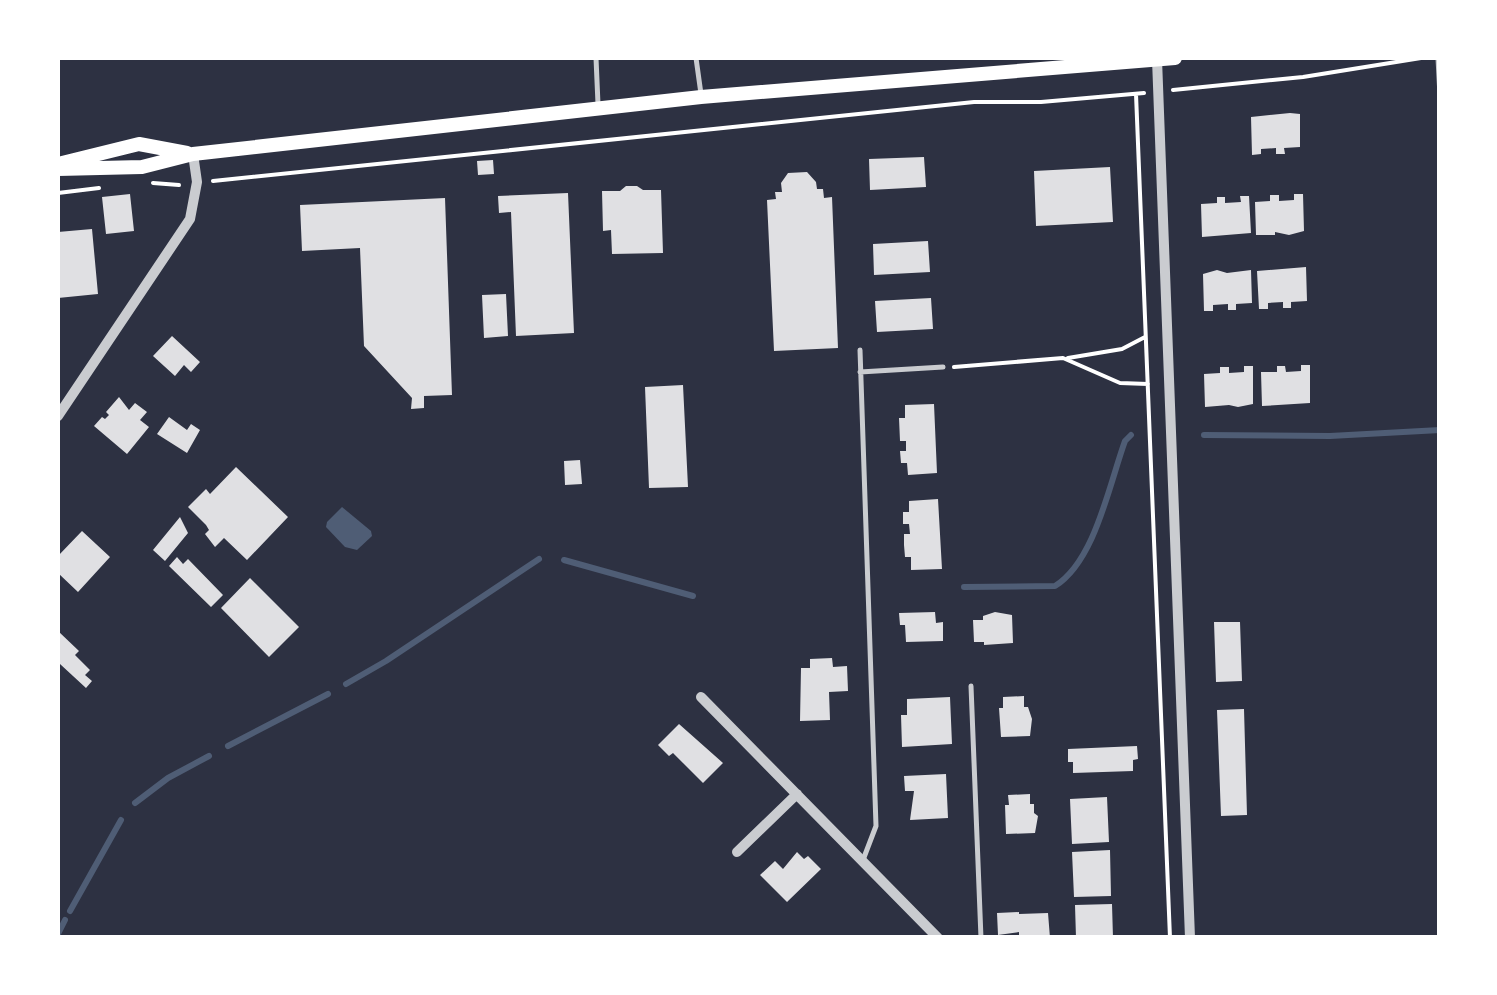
<svg xmlns="http://www.w3.org/2000/svg" width="1497" height="995" viewBox="0 0 1497 995" font-family="Ubuntu,sans-serif">
<style>
.water{fill:#4f5d75}
.lines{fill:none;stroke-linecap:round;stroke-linejoin:round}
.stream{stroke:#4f5d75;stroke-width:6}
.building{fill:#e0e0e3}
.path{stroke:#fff;stroke-width:4}
.service{stroke:#caccd0;stroke-width:5}
.minor{stroke:#caccd0;stroke-width:10}
.secondary{stroke:#fff;stroke-width:14}
</style>
<rect width="100%" height="100%" fill="#2d3142"/>
<!-- water -->
<path class="water" d="M342,507L371,531L372,536L357,550L345,547L326,527L327,522Z"/>
<g class="lines">
<!-- stream -->
<path class="stream" d="M1204,435L1330,436L1440,430
M564,560L693,596
M964,587L1055,586C1095,561 1109,485 1125,441L1131,435
M346,684L386,661L539,559
M228,746L328,694
M135,803L168,778L209,756
M70,911L121,820
M58,934L65,920"/>
</g>
<!-- building -->
<path class="building" d="M1290,113L1300,114V147L1284,148L1285,154H1276V148L1261,149V154L1252,155L1251,117Z
M924,157L926,187L870,190L869,159Z
M493,160L494,174L478,175L477,161Z
M1110,167L1113,222L1036,226L1034,171Z
M807,172L816,182L817,189H823L824,198L832,197L838,348L774,351L767,200L776,199L775,192H782L781,183L788,173Z
M626,186H637L643,190H661L663,253L612,254L611,230L603,231L602,191H620Z
M568,193L574,333L516,336L511,212L499,213L498,196Z
M130,194L134,231L106,234L102,197Z
M1294,194H1303L1304,231L1289,235L1275,232V235H1256L1255,202L1270,201V195H1279V201L1294,200Z
M1240,196H1249L1251,233L1202,237L1201,204L1217,203V197H1225V203L1241,202Z
M445,198L452,395L424,396V408L411,409L412,398L364,346L360,248L302,251L300,205Z
M92,229L98,294L58,298V232Z
M928,241L930,272L874,275L873,244Z
M1306,267L1307,301L1291,302V308H1283V302L1268,303V309H1259L1257,271Z
M1217,270L1227,273L1251,270L1252,303L1236,304V310H1228V304L1213,305V311H1204L1203,274Z
M506,294L508,336L484,338L482,295Z
M931,298L933,329L877,332L875,301Z
M172,336L200,362L191,372L184,365L175,376L153,356Z
M1301,365H1310V403L1262,406L1261,372H1277V366H1285L1286,372L1301,371Z
M1244,366H1253V404L1238,407L1229,405L1205,407L1204,374L1220,373V367H1229V373L1244,372Z
M683,385L688,487L649,488L645,387Z
M119,397L129,410L135,403L147,412L140,420L149,427L127,454L94,426L102,417L105,419L109,415L106,412Z
M934,404L937,473L908,475L907,463H901L900,451H906V441H900L899,418H905V405Z
M169,417L187,430L191,424L200,430L187,453L157,434Z
M580,460L582,484L565,485L564,461Z
M236,467L288,517L247,560L224,538L215,547L205,534L209,530L206,525L188,507L206,489L210,494Z
M938,499L942,569L911,570V557H905L904,545V534H910L909,524H903V512H909V501Z
M180,517L188,533L165,561L153,550Z
M82,531L110,557L78,592L58,573V556Z
M177,557L183,564L188,559L223,595L211,607L169,566Z
M250,578L299,627L269,657L221,608Z
M935,612L936,623L943,622V641L906,642L905,625H900L899,613Z
M995,612L1012,615L1013,643L984,645V642H974L973,620H983V616Z
M1214,622H1240L1242,681L1216,682Z
M58,631L79,651L75,655L90,670L85,675L92,681L86,688L60,664L58,666Z
M832,658L833,667L847,666L848,691L829,692L830,720L800,721L801,668H810V659Z
M1024,696V707H1028L1032,719L1030,736L1001,737L999,708H1003V697Z
M950,697L952,744L902,747L901,715H907V699Z
M1244,709L1247,815L1221,816L1217,710Z
M679,724L723,763L703,783L673,753L669,756L658,745Z
M1137,746L1138,759L1133,760V771L1073,773V762H1068V749Z
M946,774L948,818L910,820L914,791H905L904,776Z
M1030,794V804H1034V813L1038,816L1035,833L1006,834L1005,805H1009L1008,795Z
M1107,797L1109,842L1072,844L1070,799Z
M1110,850L1111,896L1074,897L1072,852Z
M797,852L804,859L808,856L821,869L787,902L760,875L775,861L783,869Z
M1112,904L1113,938H1076L1075,905Z
M1019,912V914L1048,913L1050,938H1019V932L998,935L997,913Z"/>
<g class="lines">
<!-- path -->
<path class="path" d="M1173,90L1303,77L1421,58
M1136,94L1170,938
M213,181L974,102H1041L1144,93
M153,183L179,185
M58,193L99,188
M1068,358L1122,349L1145,337
M954,367L1063,358L1120,383L1148,384"/>
<!-- service -->
<path class="service" d="M596,58L598,104
M696,58L701,94
M1438,58L1440,96
M860,350L876,826L863,860
M860,372L943,367
M971,686L981,938"/>
<!-- minor -->
<path class="minor" d="M1157,59L1190,938
M58,416L190,219L197,182L193,154
M701,697L938,938
M737,852L797,794"/>
<!-- secondary -->
<path class="secondary" d="M62,163L139,144L187,153
M58,169L142,167L193,154L701,97L1175,58"/>
</g>
<!-- border -->
<rect width="1497" height="995" fill="none" stroke="#ffffff" stroke-width="120"/>
</svg>
